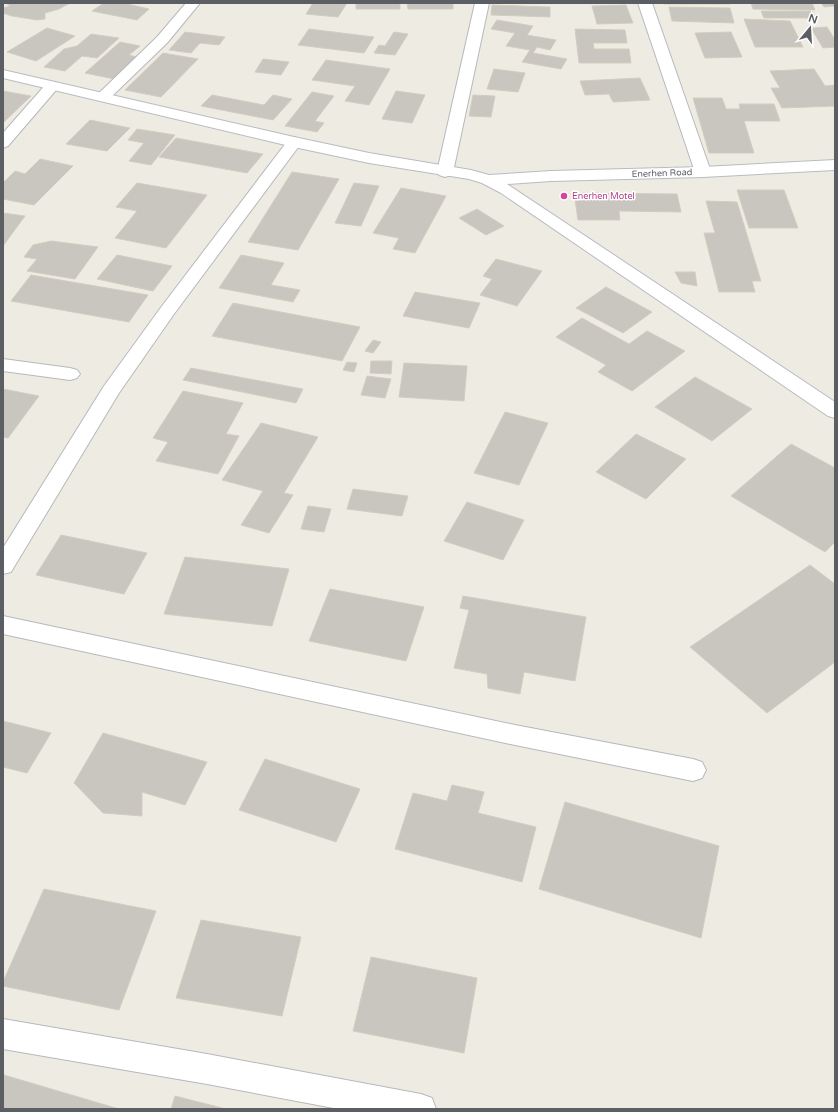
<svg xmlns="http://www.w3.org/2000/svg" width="838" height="1112" viewBox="0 0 838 1112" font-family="'Varela Round',sans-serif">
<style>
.building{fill:#c9c6bf;stroke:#d3cdc0}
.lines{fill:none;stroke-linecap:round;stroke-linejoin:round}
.street-casing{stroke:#b5b9bd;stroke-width:2}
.secondary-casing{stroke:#b8bcc2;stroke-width:2}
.street{fill:#fff;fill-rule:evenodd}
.secondary{fill:#fff;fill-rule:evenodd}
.hotel-dot{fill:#d1479c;stroke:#fff;stroke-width:1.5}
.labels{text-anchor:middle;stroke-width:3;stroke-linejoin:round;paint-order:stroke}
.far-street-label{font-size:9px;fill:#5b5f64;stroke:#fff}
.far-hotel-label{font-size:9px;fill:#b23c85;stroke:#fff;text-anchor:start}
</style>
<rect width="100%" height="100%" fill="#eeece2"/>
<!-- building -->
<path class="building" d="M6,3H70L59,9L45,13V19L37,20L12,16L3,13V8L10,6Z
M104,3H123L149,9L137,20L92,11Z
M313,3H347L338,17L306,14Z
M356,3H400V9H356Z
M407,3H453V9H408Z
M664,3H729L730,4H664Z
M751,3H812L815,10L753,9Z
M821,3H835V6L824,7Z
M492,5L550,7V17L491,15Z
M626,5L633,23L597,24L592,6Z
M669,7L730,8L734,23L672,21Z
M761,11H812L816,18H764Z
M744,19L790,21L803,47H755Z
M497,20L533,26L527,35L556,40L550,50L537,47L533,53L567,59L561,69L522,62L530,50L506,46L515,33L491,29Z
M827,27L835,40V47L823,48L811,28Z
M47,28L75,36L36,61L7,52Z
M309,29L374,37L364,53L298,45Z
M575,29L625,30L627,43H593L594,49H629L631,63H579Z
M185,32L225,37L219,45L200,43L191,53L169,50Z
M394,32L408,34L395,55L374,53L379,45L385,46Z
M731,32L742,57L705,58L695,33Z
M91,34L119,38L97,58L82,56L65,71L44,67L64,49L77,46Z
M120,42L140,46L129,55L137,57L114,79L85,73Z
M163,53L198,59L161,97L125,90Z
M263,59L289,62L281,75L255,72Z
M326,60L390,69L369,105L345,101L355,86L312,80Z
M494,69L525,73L518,92L487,89Z
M814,69L825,86L835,85V106L782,108L771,88H780L770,71Z
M640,78L650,100L613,102L609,94L585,95L580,81Z
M3,91L31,96L3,123Z
M396,91L425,95L412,123L382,119Z
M312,92L334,96L315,121L324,123L317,132L285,126Z
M212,95L264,105L273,95L292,99L273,120L201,106Z
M473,95L495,96L491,117L469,116Z
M693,98H722L726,109H740L739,104H774L780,121H744L754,153H709Z
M90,120L130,128L107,151L66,144Z
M137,129L175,135L151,165L129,161L144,143L128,140Z
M176,138L263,154L247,173L159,157Z
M40,159L73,166L34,205L3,199V183L15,171L25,174Z
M292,172L339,179L298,250L248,242Z
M137,183L207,195L166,248L115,238L137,211L116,207Z
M354,183L379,186L361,226L335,223Z
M401,188L446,196L415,253L393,249L399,238L373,233Z
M737,190H784L798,228H749Z
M574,193L677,194L681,212L619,211L620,220H578Z
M706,201L737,202L761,281H752L755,292H719L704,233H715Z
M477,209L504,226L486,235L459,218Z
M3,213L25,216L3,246Z
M51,241L98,247L75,279L27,271L37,259L24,257L33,245Z
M117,255L172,266L153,291L97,279Z
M241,255L284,263L271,285L300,290L293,302L219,288Z
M496,259L542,271L517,306L480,295L492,279L483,276Z
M675,272H695L697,286L681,283Z
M31,275L148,295L129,322L11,301Z
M606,287L652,312L623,333L576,308Z
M415,292L480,303L469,328L403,316Z
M233,303L360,327L342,361L212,336Z
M582,318L629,344L647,331L685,351L632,391L598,372L606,365L556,337Z
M373,340L381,342L373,353L365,351Z
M371,361H392L391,374L370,373Z
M347,362L357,363L354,372L343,370Z
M404,363L467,366L464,401L399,397Z
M191,368L303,389L296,403L183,380Z
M367,376L391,379L385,398L361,395Z
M695,377L752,409L712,441L655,407Z
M3,389L39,396L8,438L3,437Z
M183,391L243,403L226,434L239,436L218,474L156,461L168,442L153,438Z
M505,412L548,423L519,485L474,473Z
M261,423L318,437L284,493L293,495L269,533L241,525L263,491L222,480Z
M636,434L686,459L646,499L596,472Z
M791,444L835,468V542L825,552L731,496Z
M353,489L408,496L402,516L347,509Z
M467,502L524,520L503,560L444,541Z
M308,506L331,509L324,532L301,529Z
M61,535L147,553L124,594L36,575Z
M185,557L289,569L272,626L164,614Z
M810,565L835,584V662L767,713L690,647Z
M330,589L424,607L406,661L309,641Z
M463,596L586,617L575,681L524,672L520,694L488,688L487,674L454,668L469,610L460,608Z
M3,721L51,733L27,773L3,767Z
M103,733L207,762L185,805L142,792V816L103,813L74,783Z
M265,759L360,789L336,842L239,810Z
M452,785L484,792L478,813L536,827L522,882L395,849L413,793L447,801Z
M565,802L719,846L701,938L539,889Z
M44,889L156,911L119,1010L3,986V982Z
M201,920L301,937L282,1016L176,998Z
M371,957L477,978L464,1053L353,1031Z
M4,1075L119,1109H3Z
M175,1096L226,1109H171Z"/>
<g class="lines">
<!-- street casing -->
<g class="street-casing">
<path id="street" d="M186,3H200L167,43L108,100L103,101L98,100L96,97L98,94L157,37Z
M475,3H489L453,172L451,175L445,177L439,175L437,172Z
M638,3H652L711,172L709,175L703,177L697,175L695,172Z
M52,82L57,83L59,86L57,89L8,146L3,148V133L47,83Z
M294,137L299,139L302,142L174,314L119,393L11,572L3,574V548L104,386L162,306L289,139Z
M3,359L70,368L77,370L80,374L77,378L70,380L3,371Z
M3,616L515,725L693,759L702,762L706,770L702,778L693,781L515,745L3,634Z
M3,1019L207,1054L421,1094L432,1098L436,1109H339L207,1084L3,1049Z"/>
</g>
<!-- secondary casing -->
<g class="secondary-casing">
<path id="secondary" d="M3,70L294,137L369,153L471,170L489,175L551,171L703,167L835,160V170L703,177L551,181L507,184L835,402V418L828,416L501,193L482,183L469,179L369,163L294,147L3,78Z"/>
</g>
<!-- street -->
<use href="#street" class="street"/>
<!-- secondary -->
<use href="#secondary" class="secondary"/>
</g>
<!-- markers -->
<circle class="hotel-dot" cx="564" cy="196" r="4"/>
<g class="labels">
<!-- far-street labels -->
<g class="far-street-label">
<text transform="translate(662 173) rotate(-2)" y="3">Enerhen Road</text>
</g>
<!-- far-hotel labels -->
<g class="far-hotel-label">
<text x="572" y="199">Enerhen Motel</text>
</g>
</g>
<!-- border -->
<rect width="838" height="1112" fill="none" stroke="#5b5f64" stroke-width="8"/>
<!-- north arrow -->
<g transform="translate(810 28) rotate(18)" stroke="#ffffff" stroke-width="3" paint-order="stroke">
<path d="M0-3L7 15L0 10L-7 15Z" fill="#5b5f64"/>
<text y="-6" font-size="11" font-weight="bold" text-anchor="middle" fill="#5b5f64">N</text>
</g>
</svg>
